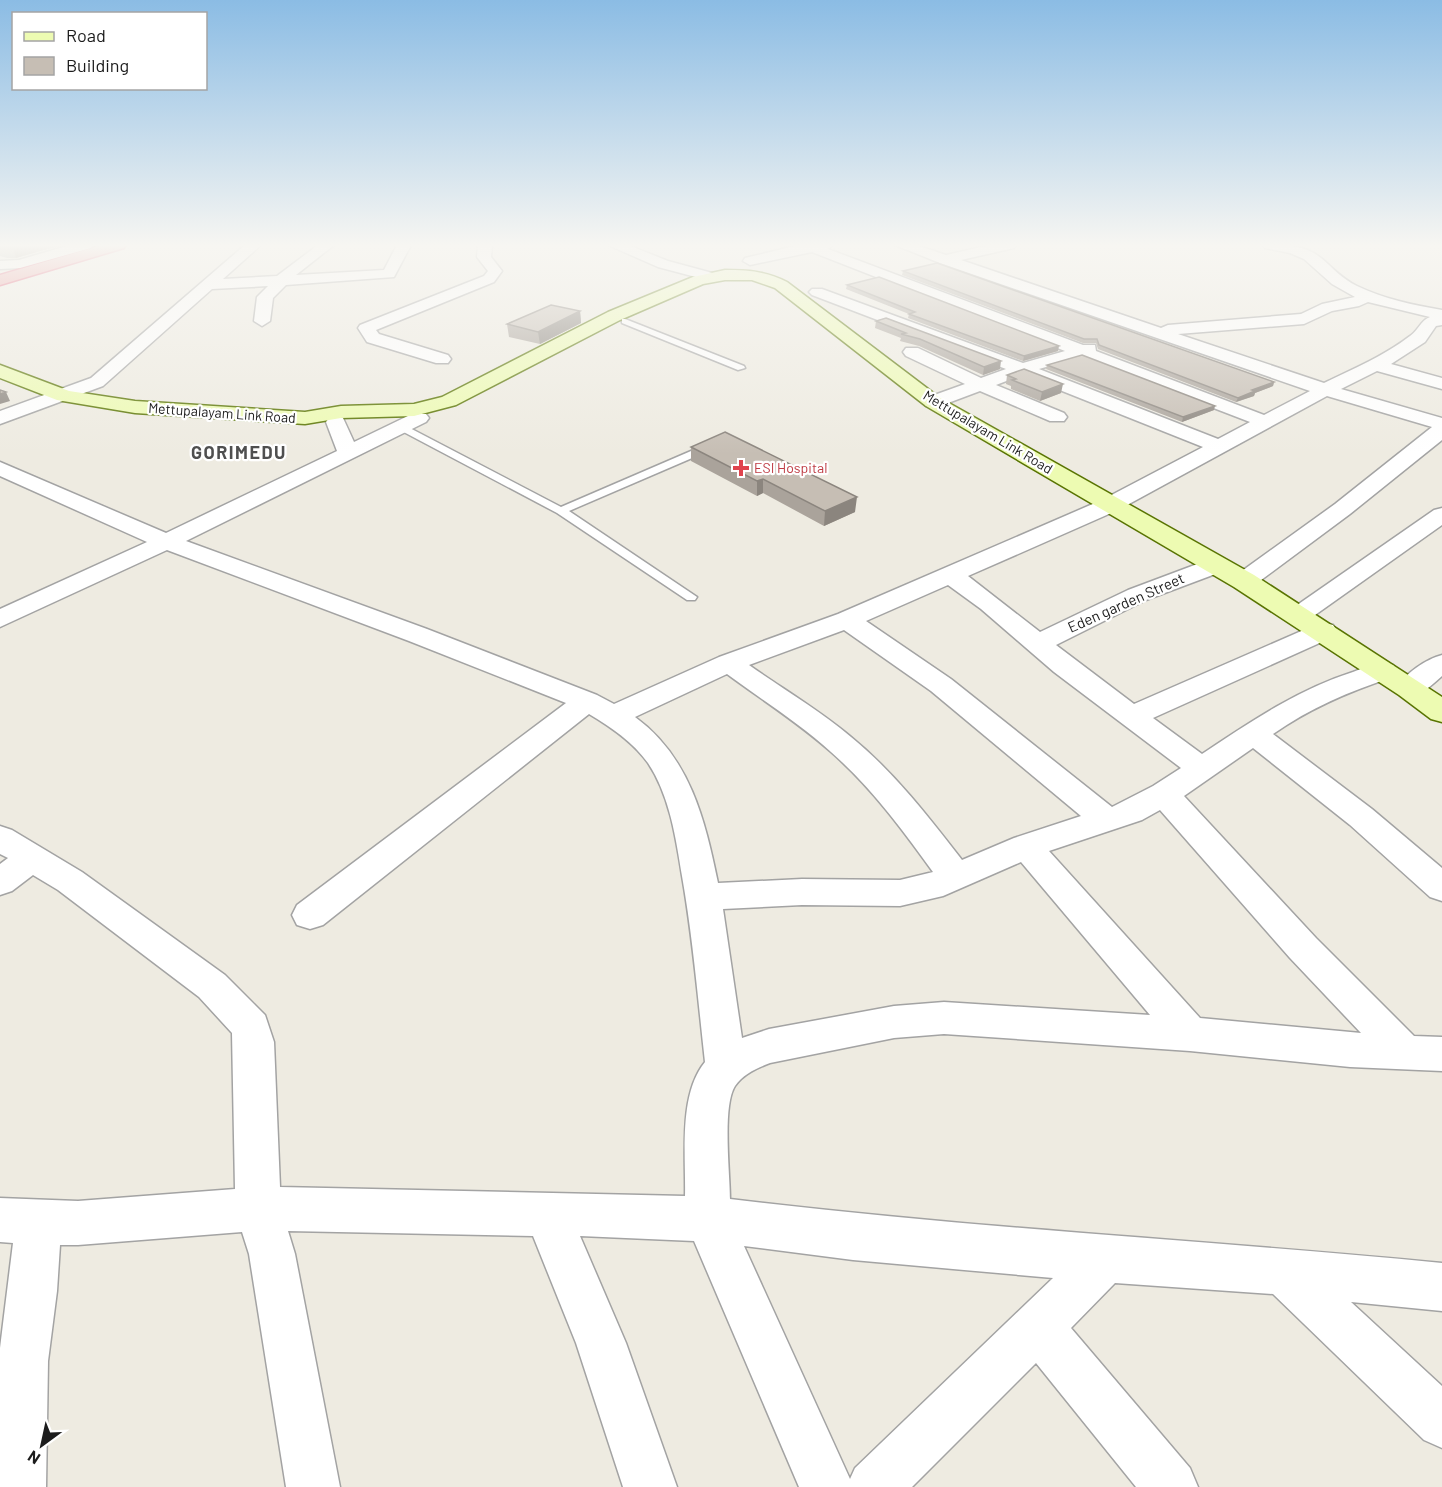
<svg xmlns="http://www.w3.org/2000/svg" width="1442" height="1487" viewBox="0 0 1442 1487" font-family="Barlow,sans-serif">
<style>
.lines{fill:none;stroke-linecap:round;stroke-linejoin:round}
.lane-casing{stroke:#a3a3a3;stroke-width:3}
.street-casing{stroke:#a3a3a3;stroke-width:3}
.secondary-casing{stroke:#597402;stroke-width:3}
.highway-casing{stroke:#db1f46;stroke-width:3}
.lane{fill:#fff;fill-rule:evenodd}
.street{fill:#fff;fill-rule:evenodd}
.secondary{fill:#edfbb2;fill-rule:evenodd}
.highway{fill:#e8868b;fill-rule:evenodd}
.wall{fill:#aaa39b}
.shaded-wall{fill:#8b857e}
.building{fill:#c6beb4;stroke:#8b857e;stroke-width:1.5}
.health-dot{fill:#e0444e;stroke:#fff;stroke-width:2}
.labels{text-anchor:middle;stroke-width:4.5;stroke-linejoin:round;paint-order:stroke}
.far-street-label{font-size:14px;fill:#1c1c1c;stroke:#fff}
.far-health-label{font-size:14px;fill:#be3a42;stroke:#fff;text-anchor:start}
.street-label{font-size:15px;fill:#1c1c1c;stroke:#fff}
.far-district-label{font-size:18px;font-weight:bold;letter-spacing:1.5px;fill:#4f4f4f;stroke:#fff}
</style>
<rect width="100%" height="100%" fill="#eeebe1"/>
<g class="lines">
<!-- lane casing -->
<g class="lane-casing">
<path id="lane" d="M625,319L744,366L745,368L738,370L622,323V319Z
M398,425H404L561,507L705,445H713V449L569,511L697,597L695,600H687L557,513L398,429Z"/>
</g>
<!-- street casing -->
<g class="street-casing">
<path id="street" d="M70,245H93L91,248L20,268L0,269V261L19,260Z
M245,245H261L223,279L277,276L318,245H334L296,275L384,270L397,245H411L394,277L286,285L273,298L270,321L262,326L254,321L257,297L268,286L212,289L103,386L0,424V411L91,378Z
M478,245H492L491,257L502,271L494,282L376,330L379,334L448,355L451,359L448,363H436L367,342L358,328L360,325L484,276L488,271L477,257Z
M608,245H628L668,261L716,274L718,277L711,281L658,267Z
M799,245H833L828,249L1083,345H1095L1096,351L1264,415L1310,391L940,263L895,245H916L946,255L990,245H1016L1014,248L961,260L1161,328L1168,325L1301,314L1322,304L1355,297L1332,284L1304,259L1290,253L1265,248L1263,245C1284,245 1304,244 1321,258C1333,268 1342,279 1357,286C1384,299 1413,305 1442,310V325L1436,326L1425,342L1391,364L1442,378V389L1377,371L1341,389L1442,418V440L1350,514L1253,586L1244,588L1235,586L1232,581L1235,576L1335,504L1432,427L1327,396L1118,510L968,576L1040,632L1128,590L1208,560L1217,558L1226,560L1229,565L1226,570L1146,600L1056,645L1134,704L1315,625L1324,623L1333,625L1337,631L1333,637L1153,718L1202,754C1250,722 1297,690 1353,672C1366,667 1378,662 1393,665L1397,671L1393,677C1350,691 1310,708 1273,734L1372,809L1442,868V901L1430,897L1350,825L1253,748L1184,796L1316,938L1414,1036L1442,1037V1071L1350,1067L1190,1051L944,1034L894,1038L770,1063C757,1068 743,1074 735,1086C722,1106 730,1174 730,1199C967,1228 1205,1240 1442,1263V1311L1351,1302L1442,1386V1448L1424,1440L1273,1294L1115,1283L1071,1328L1190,1468L1198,1487H1136L1036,1363L912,1487H799L694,1241L580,1236L626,1343L677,1487H623L576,1343L533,1236L288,1231L295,1254L340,1487H286L249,1254L242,1232L78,1245H60L57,1291L48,1361L46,1487H0V1348L13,1243L0,1242V1198L78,1201L235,1189L232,1033L199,997L58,890L33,875L12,891L0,895V864L8,858L0,854V826L12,830L82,872L225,975L265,1015L274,1042L280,1187L685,1196C686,1156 678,1095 705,1062C698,1000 693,938 682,876C676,839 670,796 648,763C633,742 611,727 589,714L323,925L310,929L297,925L292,915L297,905L566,703L409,641L167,550L0,627V609L147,542L0,476V462L166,533L337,451L326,422L329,418H343L354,442L412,414H426L429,418L426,422L186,541L427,629L597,695L614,704L719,657L838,614L1102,500L1203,447L1022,375L996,385L1064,413L1067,417L1064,421H1050L980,391L940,406H926L924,402L926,398L965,384L906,356L903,352L906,348H918L981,378L1006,369L812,295L809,292L812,289H822L1023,363L1065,351L812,252L750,265L743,261L745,258ZM1368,302L1430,317C1421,320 1418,331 1410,336C1384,356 1353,369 1324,383L1178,334L1304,324L1332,311L1359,306ZM1081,357L1250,422L1218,439L1039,369ZM948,585L981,609L1054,672L1181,768L1153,786L1112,807L951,679L866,621ZM844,630L931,691L1081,816L1014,838L962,860C928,816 894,772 851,737C819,710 783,689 749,665ZM727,674C762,700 799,723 831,752C871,787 902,829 933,872L900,880L802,879L718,883C705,820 690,757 635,717ZM1160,810L1290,958L1361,1033L1200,1018L1049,851L1142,820ZM1021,862L1150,1015L944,1002L894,1006L769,1029L742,1038L723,909L802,905L900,906L943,896ZM744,1246L853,1260L1053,1278L855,1468L850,1479Z
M1442,508V525L1308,620L1299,623L1290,620L1286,615L1290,610L1434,510Z
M1442,655V676C1428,688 1419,699 1400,694L1396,688C1405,674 1426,659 1442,655Z"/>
</g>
<!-- secondary casing -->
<g class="secondary-casing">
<path id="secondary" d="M725,270C747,270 766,271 787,282L940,398L1254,575L1442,697V722L1431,719L1399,695L1234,587L926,406L775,288L752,280H725L703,284L620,320L456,405L414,416L341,418L305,424L135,413L57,400L0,378V365L69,391L135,401L305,412L341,406L414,404L442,397L608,312L693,277Z"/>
</g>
<!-- highway casing -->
<g class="highway-casing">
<path id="highway" d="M102,245H126L124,248L0,285V275Z"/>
</g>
<!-- lane -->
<use href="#lane" class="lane"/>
<!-- street -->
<use href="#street" class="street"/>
<!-- secondary -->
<use href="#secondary" class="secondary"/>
<!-- highway -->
<use href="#highway" class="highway"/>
</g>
<!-- wall -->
<path class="wall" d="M0,245H61L16,258H7L0,256Z
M903,271L1274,382L1273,386L1255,393L1254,396L1236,402L1098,349L1096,343H1083L902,275Z
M847,285L1058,351L1023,361L908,318L909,314L846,289Z
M580,311L581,323L540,344L509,337L507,324Z
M876,321L1000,369L983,375L919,346L900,341L901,338L875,328Z
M1047,365L1214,410L1182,422L1046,369Z
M1007,375L1061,393L1040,401L1011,389V386L1006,384Z
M691,447L855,512L824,526L763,493L757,496L691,461Z"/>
<!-- shaded-wall -->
<path class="shaded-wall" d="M12,245H61L16,258Z
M580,311L581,323L540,344L538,332Z
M1059,346L1058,351L1023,361L1024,356Z
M1001,361L1000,369L983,375L984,367Z
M1274,382L1273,386L1255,393L1254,396L1236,402L1238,398L1252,390Z
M1063,384L1061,393L1040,401L1042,392Z
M6,392L10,401L0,404V394Z
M1215,406L1214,410L1182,422L1183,417Z
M763,479V493L757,496V481Z
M857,497L855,512L824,526L825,511Z"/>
<!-- building -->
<path class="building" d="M937,263L1274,382L1252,390L1255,391L1238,398L1099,345L1097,339H1084L903,271Z
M879,277L1059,346L1024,356L909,314L915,312L847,285Z
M551,305L580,311L538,332L507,324Z
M886,318L1001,361L984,367L920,339L901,334L906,333L876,321Z
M1082,355L1215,406L1183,417L1047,365Z
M1024,369L1063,384L1042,392L1012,380L1016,379L1007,375Z
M0,390L6,392L0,394Z
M725,432L857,497L825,511L763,479L757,481L691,447Z"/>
<!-- sky -->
<linearGradient id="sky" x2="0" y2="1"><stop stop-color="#8bbce4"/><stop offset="0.54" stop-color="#f7f6f2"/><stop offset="1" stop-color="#f7f6f2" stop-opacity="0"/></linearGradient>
<rect width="1442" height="454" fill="url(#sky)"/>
<!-- markers -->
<path class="health-dot" d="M738 459h6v6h6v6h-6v6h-6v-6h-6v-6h6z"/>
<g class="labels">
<!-- far-street labels -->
<g class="far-street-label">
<text transform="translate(222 413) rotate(4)" y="5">Mettupalayam Link Road</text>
<text transform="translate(988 432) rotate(31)" y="5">Mettupalayam Link Road</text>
</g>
<!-- far-health labels -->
<g class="far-health-label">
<text x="754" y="473">ESI Hospital</text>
</g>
<!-- street labels -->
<g class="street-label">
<text transform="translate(1126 603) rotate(-24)" y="5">Eden garden Street</text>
</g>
<!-- far-district labels -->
<g class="far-district-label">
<text x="239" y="459">GORIMEDU</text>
</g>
</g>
<!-- legend -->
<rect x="12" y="12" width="195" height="78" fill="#ffffff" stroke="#a4a4a4" stroke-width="1.5"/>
<rect x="24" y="32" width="30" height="9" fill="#edfbb2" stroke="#a4a4a4" stroke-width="1.5"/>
<text x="66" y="42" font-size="18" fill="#1c1c1c">Road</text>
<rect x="24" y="57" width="30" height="18" fill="#c6beb4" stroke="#a4a4a4" stroke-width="1.5"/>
<text x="66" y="72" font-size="18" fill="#1c1c1c">Building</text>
<!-- north arrow -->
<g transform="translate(42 1445) rotate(213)" stroke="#ffffff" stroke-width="4.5" paint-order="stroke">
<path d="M0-4.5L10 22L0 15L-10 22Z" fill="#1c1c1c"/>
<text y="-9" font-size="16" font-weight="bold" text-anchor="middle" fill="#1c1c1c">N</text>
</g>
</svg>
